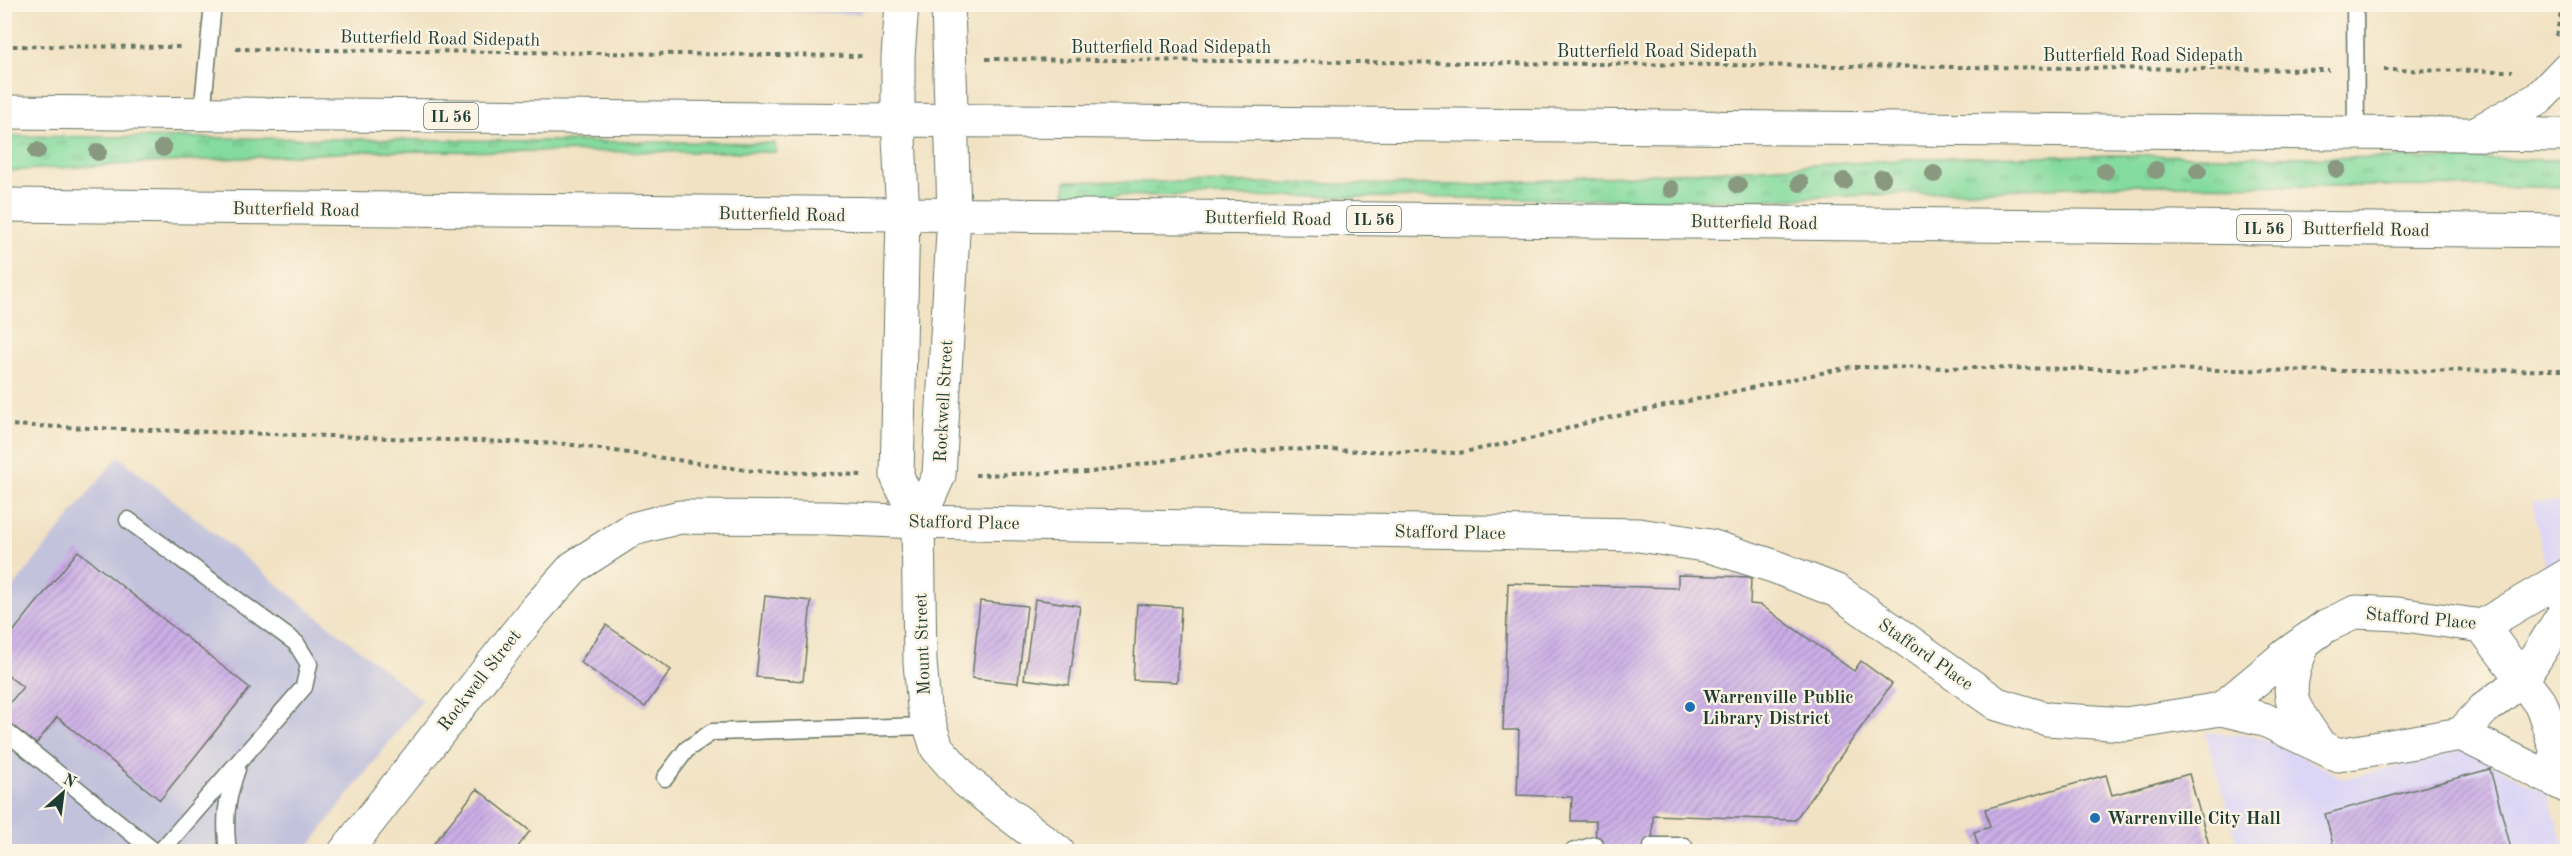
<svg xmlns="http://www.w3.org/2000/svg" width="2572" height="856" viewBox="0 0 2572 856" font-family="'Old Standard TT',serif">
<style>
.built{fill:#dcd6f6}
.industrial{fill:#c2c2dc}
.grass{fill:url(#grass-tufts);stroke:#528c6a;stroke-width:1.5}
.building{fill:url(#building-hatch)}
.lines{fill:none;stroke-linecap:round;stroke-linejoin:round}
.service-casing{stroke:#687766;stroke-width:19}
.minor-casing{stroke:#687766;stroke-width:35}
.primary-casing{stroke:#687766;stroke-width:35}
.path{stroke:#687766;stroke-width:4;stroke-dasharray:4.5 4.5;stroke-linecap:butt}
.service{stroke:#fff;stroke-width:16}
.minor{stroke:#fff;stroke-width:33}
.primary{stroke:#fff;stroke-width:33}
.tree{fill:#889980}
.poi-dot{fill:#1f6fb2;stroke:#fcf5e5;stroke-width:2}
.labels{text-anchor:middle;stroke-width:4.5;stroke-linejoin:round;paint-order:stroke}
.shield{fill:#fcf5e5;stroke:#617469;stroke-width:1.5}
.shield-label{font-size:16px;font-weight:bold;fill:#1f3d34}
.street-label{font-size:18px;fill:#1f3d34;stroke:#fcf5e5}
.poi-label{font-size:18px;font-weight:bold;fill:#1f3d34;stroke:#fcf5e5;text-anchor:start}
</style>
<defs>
<pattern id="grass-tufts" width="24" height="20" patternUnits="userSpaceOnUse" patternTransform="scale(1.5)"><rect width="24" height="20" fill="#84db9f"/><path d="M3 7l-1-3M5 7V3M7 7l1-3M15 17l-1-3M17 17v-4M19 17l1-3" fill="none" stroke="#6bb382"/></pattern>
<pattern id="building-hatch" width="6" height="6" patternUnits="userSpaceOnUse" patternTransform="scale(1.5)"><rect width="6" height="6" fill="#ccafe7"/><path d="M-1 1l2-2M0 6l6-6M5 7l2-2" fill="none" stroke="#a590bc"/></pattern>
</defs>
<rect width="100%" height="100%" fill="#fcf5e5"/>
<filter id="ink" filterUnits="userSpaceOnUse"><feTurbulence type="fractalNoise" baseFrequency=".0167" numOctaves="2"/><feDisplacementMap in="SourceGraphic" scale="12" xChannelSelector="R" yChannelSelector="G"/><feConvolveMatrix kernelMatrix="1 2 1 2 8 2 1 2 1" color-interpolation-filters="sRGB"/></filter>
<filter id="wash" filterUnits="userSpaceOnUse"><feTurbulence type="fractalNoise" baseFrequency=".008" numOctaves="4" result="noise"/><feDisplacementMap in="SourceGraphic" scale="24" xChannelSelector="R" yChannelSelector="G"/><feGaussianBlur stdDeviation="1.35" result="paint"/><feColorMatrix in="noise" values="0 0 0 0 0 0 0 0 0 0 0 0 0 0 0 0 0 1.4 0 .05"/><feComposite in="paint" operator="in"/></filter>
<g filter="url(#wash)">
<rect width="100%" height="100%" fill="#f1e2c3"/>
<!-- built -->
<path class="built" d="M2532,501L2567,502V668Z
M2205,732L2255,736L2295,753L2344,779L2465,749L2547,793L2566,851H2239Z"/>
<!-- industrial -->
<path class="industrial" d="M601,5H864L861,14Z
M118,456L422,700L305,851H5L4,599Z"/>
<!-- grass -->
<path class="grass" d="M5,136L775,143L776,152L370,151L5,171Z
M2130,155L2567,160V187L2117,185L1751,200L1065,195L1066,181L1461,185L1954,157Z"/>
<g id="blocks">
<!-- building -->
<path class="building" d="M78,551L250,688L160,800L57,717L36,744L4,719V710L23,687L4,673V643Z
M1678,575L1751,577L1750,604L1761,605L1854,671L1861,661L1892,684L1795,820L1653,815L1652,852H1595L1596,821H1571L1572,797L1517,795L1519,730H1503L1508,583L1678,588Z
M765,596L811,601L803,681L756,677Z
M1035,599L1080,606L1069,685L1024,679Z
M980,601L1027,606L1018,683L972,678Z
M1137,604L1181,607L1177,682L1133,680Z
M606,625L671,670L645,707L580,662Z
M2490,769L2512,852H2335L2325,814Z
M2189,774L2211,852H1980L1974,832L1990,827L1985,809L2106,775L2112,795Z
M477,789L530,831L514,852H427Z"/>
</g>
</g>
<g filter="url(#ink)">
<use href="#blocks" fill-opacity="0" stroke="#687766" stroke-width="1.5"/>
<g class="lines">
<!-- service casing -->
<g class="service-casing">
<path id="service" d="M2355,4L2356,133
M202,114L213,4
M128,520L296,643L309,664L304,687L160,852
M4,730L155,852
M665,778L687,749L712,732L930,726
M1652,846H1684V852
M228,852C224,818 226,801 237,769
M1572,852L1595,845"/>
</g>
<!-- minor casing -->
<g class="minor-casing">
<path id="minor" d="M902,4L898,57V119L903,215L897,476L918,522L920,662L924,707L937,748L967,782L1058,852
M918,522L939,475L954,215L948,4
M2482,626L2542,706L2568,786
M2305,641C2297,659 2286,685 2294,705C2300,718 2311,732 2319,745
M2221,709L2286,655L2326,626L2356,612L2398,614L2482,626L2568,575
M2461,734L2484,709L2522,680L2568,607
M345,852L531,615L574,567L633,529L680,517L828,518L918,522L1639,535L1710,546L1773,566L1837,591L1997,704L2047,719L2126,724L2221,709L2263,719L2338,755L2461,734L2568,787"/>
</g>
<!-- primary casing -->
<g class="primary-casing">
<path id="primary" d="M4,112L2568,135
M2476,133L2538,99L2568,68
M4,205L2568,231"/>
</g>
<!-- path -->
<path class="path" d="M2556,36L2563,4
M4,46L181,47
M236,49L862,56
M986,59L2329,70
M2384,70L2512,71
M4,425L566,444L753,471L862,475
M975,475L1092,472L1188,457L1277,449L1459,453L1539,437L1589,422L1850,367L2352,371L2568,370"/>
<!-- service -->
<use href="#service" class="service"/>
<!-- minor -->
<use href="#minor" class="minor"/>
<!-- primary -->
<use href="#primary" class="primary"/>
</g>
<!-- trees -->
<g class="tree">
<circle cx="163" cy="148" r="9"/>
<circle cx="37" cy="151" r="9"/>
<circle cx="98" cy="152" r="9"/>
<circle cx="2337" cy="169" r="9"/>
<circle cx="2156" cy="170" r="9"/>
<circle cx="2105" cy="171" r="9"/>
<circle cx="2198" cy="171" r="9"/>
<circle cx="1934" cy="174" r="9"/>
<circle cx="1882" cy="178" r="9"/>
<circle cx="1844" cy="181" r="9"/>
<circle cx="1800" cy="183" r="9"/>
<circle cx="1738" cy="185" r="9"/>
<circle cx="1671" cy="189" r="9"/>
</g>
</g>
<!-- markers -->
<g class="poi-dot">
<circle cx="1690" cy="707" r="6"/>
<circle cx="2095" cy="818" r="6"/>
</g>
<g class="labels">
<!-- shield labels -->
<g class="shield">
<rect x="424" y="103" width="54" height="26" rx="4.5"/>
<rect x="1347" y="206" width="54" height="26" rx="4.5"/>
<rect x="2237" y="215" width="54" height="26" rx="4.5"/>
</g>
<g class="shield-label">
<text x="451" y="122">IL 56</text>
<text x="1374" y="225">IL 56</text>
<text x="2264" y="234">IL 56</text>
</g>
<!-- street labels -->
<g class="street-label">
<text transform="translate(440 38) rotate(1)" y="6">Butterfield Road Sidepath</text>
<text x="1171" y="53">Butterfield Road Sidepath</text>
<text x="1657" y="57">Butterfield Road Sidepath</text>
<text x="2143" y="61">Butterfield Road Sidepath</text>
<text transform="translate(296 209) rotate(1)" y="6">Butterfield Road</text>
<text transform="translate(782 214) rotate(1)" y="6">Butterfield Road</text>
<text transform="translate(1268 218) rotate(1)" y="6">Butterfield Road</text>
<text transform="translate(1754 222) rotate(1)" y="6">Butterfield Road</text>
<text transform="translate(2366 229) rotate(1)" y="6">Butterfield Road</text>
<text transform="translate(943 401) rotate(-87)" y="6">Rockwell Street</text>
<text transform="translate(964 522) rotate(1)" y="6">Stafford Place</text>
<text transform="translate(1450 532) rotate(1)" y="6">Stafford Place</text>
<text transform="translate(2421 618) rotate(5)" y="6">Stafford Place</text>
<text transform="translate(922 644) rotate(-92)" y="6">Mount Street</text>
<text transform="translate(1926 654) rotate(35)" y="6">Stafford Place</text>
<text transform="translate(479 680) rotate(-52)" y="6">Rockwell Street</text>
</g>
<!-- poi labels -->
<g class="poi-label">
<text x="1702" y="703">Warrenville Public<tspan x="1702" dy="21">Library District</tspan></text>
<text x="2107" y="824">Warrenville City Hall</text>
</g>
</g>
<!-- margin -->
<rect width="2572" height="856" fill="none" stroke="#fcf5e5" stroke-width="24"/>
<!-- north arrow -->
<g transform="translate(63 793) rotate(28)" stroke="#fcf5e5" stroke-width="4.5" paint-order="stroke">
<path d="M0-4.5L10 22L0 15L-10 22Z" fill="#1f3d34"/>
<text y="-9" font-size="16" font-weight="bold" text-anchor="middle" fill="#1f3d34">N</text>
</g>
</svg>
